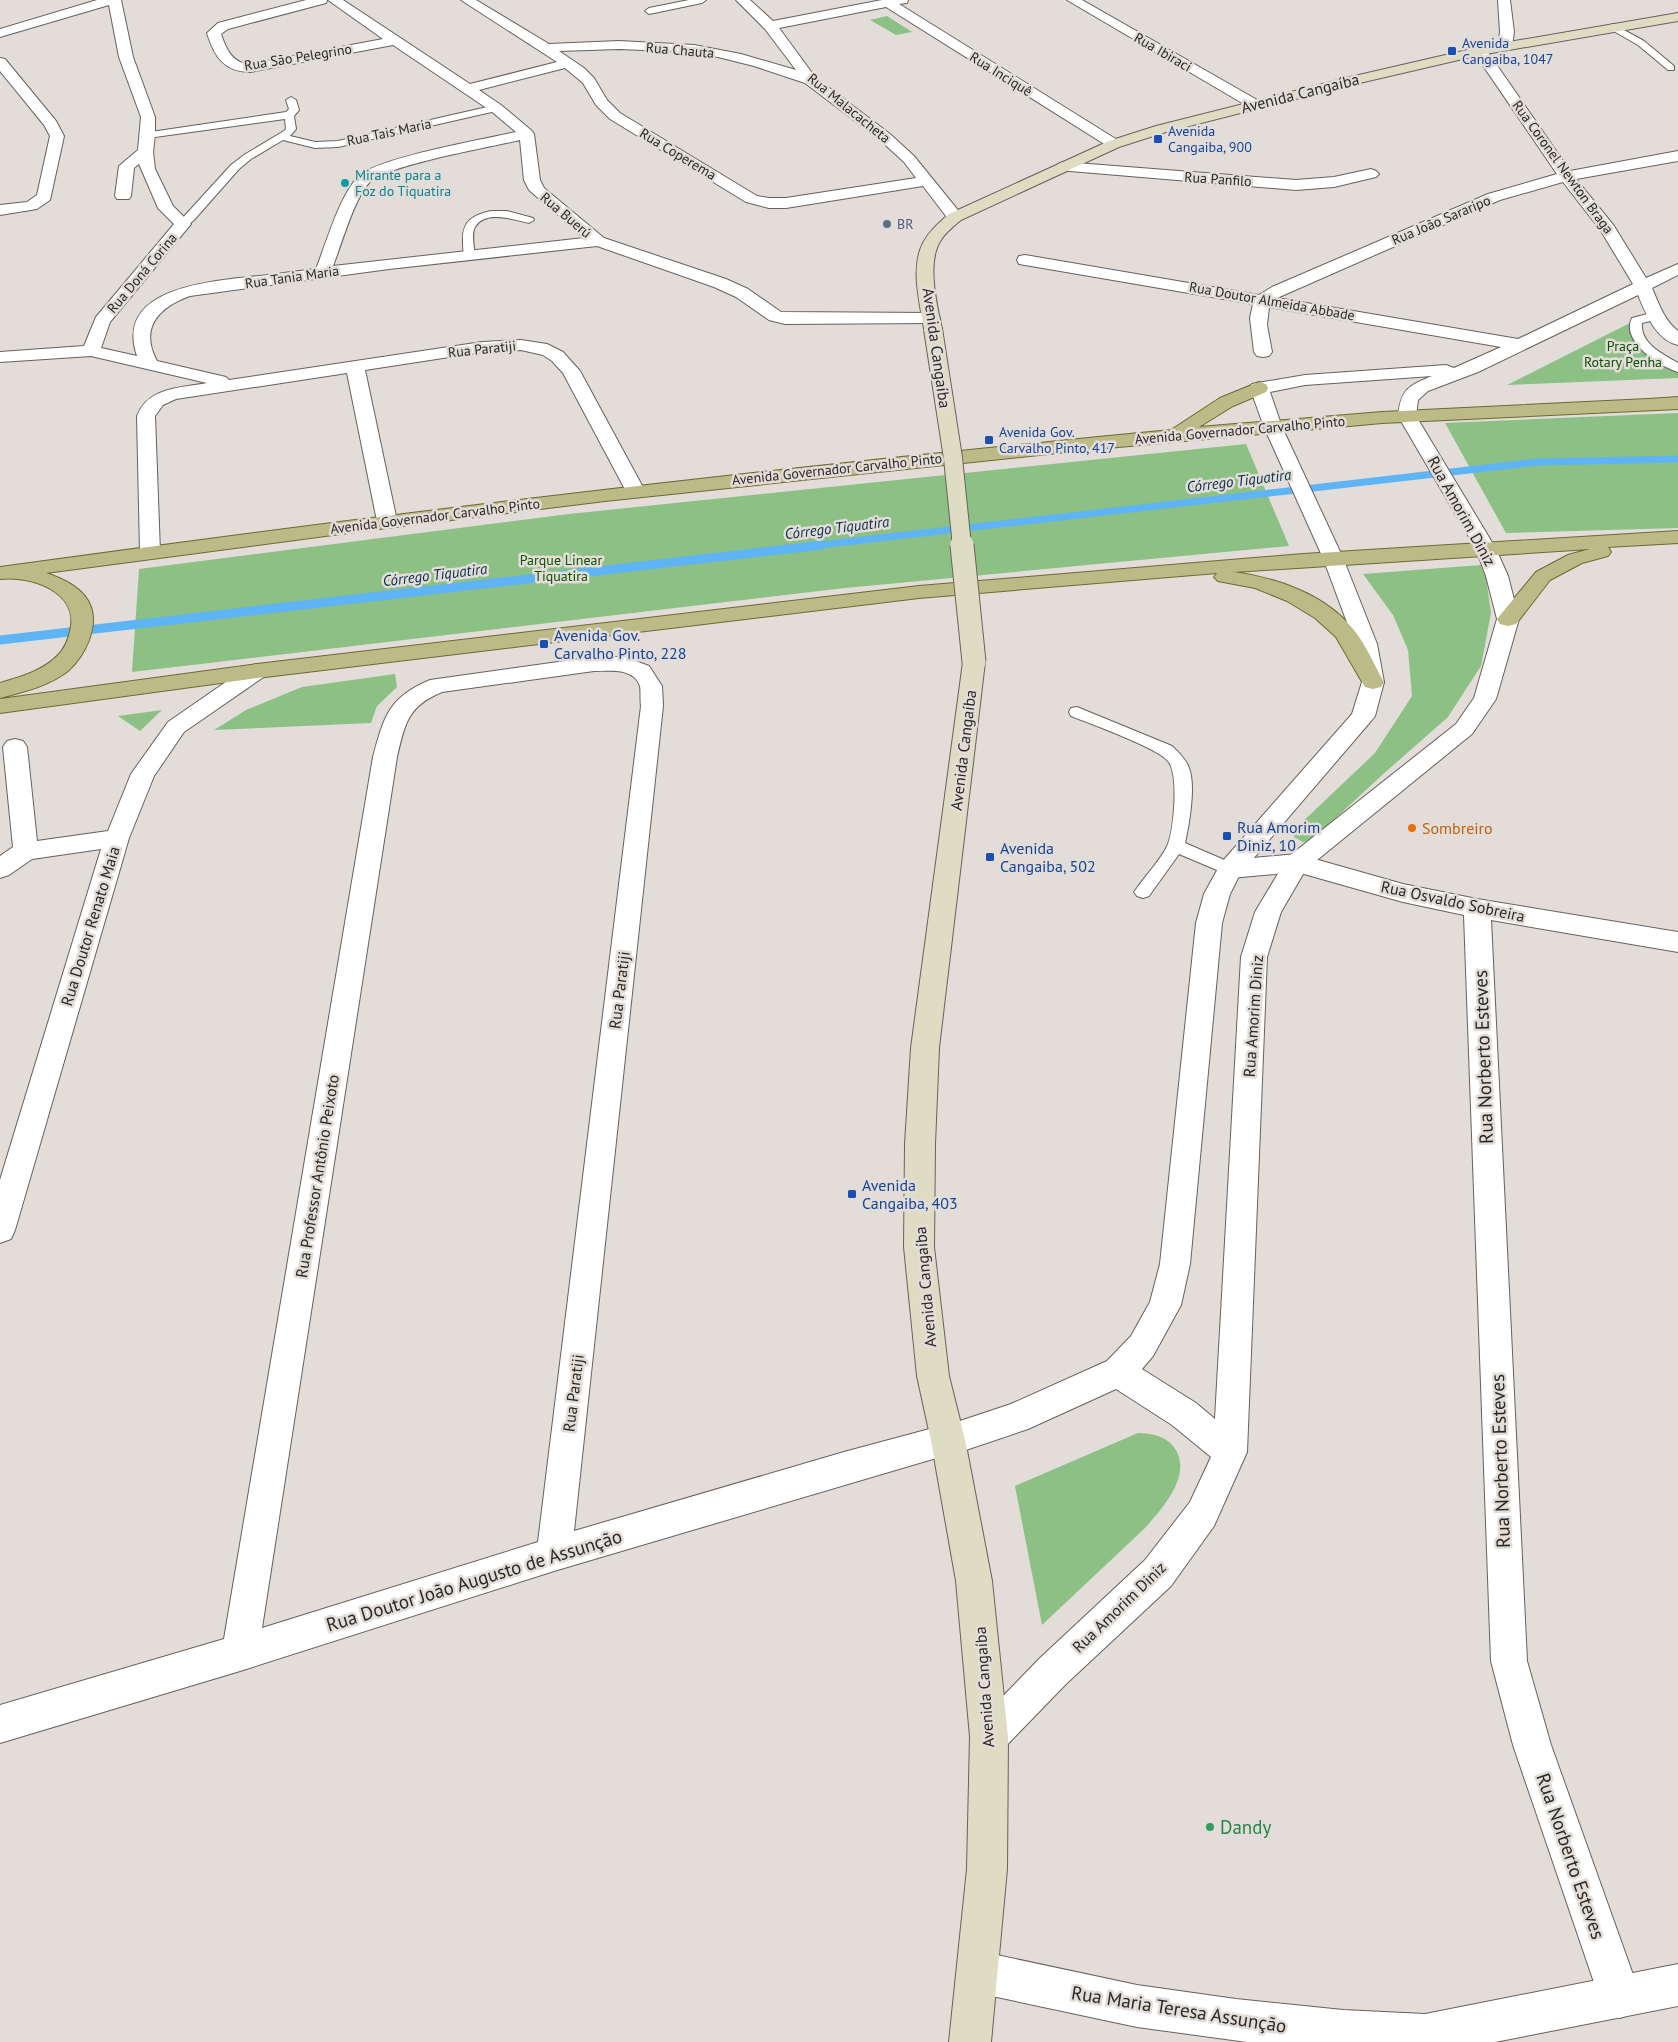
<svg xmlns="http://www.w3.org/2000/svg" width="1678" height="2042" viewBox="0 0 1678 2042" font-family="'PT Sans',sans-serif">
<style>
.green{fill:#8dc085}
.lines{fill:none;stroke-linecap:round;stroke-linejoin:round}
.stream-far1{stroke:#5eb4f5;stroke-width:7}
.stream{stroke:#5eb4f5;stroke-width:9}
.service-casing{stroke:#66615d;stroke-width:2}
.minor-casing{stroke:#66615d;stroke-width:2}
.tertiary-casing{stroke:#66615d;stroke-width:2}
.secondary-casing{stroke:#66615d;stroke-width:2}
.primary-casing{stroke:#6c6a32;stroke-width:2}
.service{fill:#fff;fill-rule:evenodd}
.minor{fill:#fff;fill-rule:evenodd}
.tertiary{fill:#fff;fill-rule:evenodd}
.secondary{fill:#deddc3;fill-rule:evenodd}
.primary{fill:#bcbb88;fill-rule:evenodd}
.secondary-bridge-far1-casing{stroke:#66615d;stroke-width:20;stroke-linecap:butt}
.secondary-bridge-casing{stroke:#66615d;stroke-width:25;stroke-linecap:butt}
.secondary-bridge-far1{stroke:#deddc3;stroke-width:18}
.secondary-bridge{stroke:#deddc3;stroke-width:23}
.transit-dot{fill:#1a4fb4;stroke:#e2ddd8;stroke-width:2}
.culture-dot{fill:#0f9aa8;stroke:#e2ddd8;stroke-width:2}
.service-dot{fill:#5c6f8a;stroke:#e2ddd8;stroke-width:2}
.food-dot{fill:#e8710a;stroke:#e2ddd8;stroke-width:2}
.leisure-dot{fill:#2e9e5b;stroke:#e2ddd8;stroke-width:2}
.labels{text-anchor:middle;stroke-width:5;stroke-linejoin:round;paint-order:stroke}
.far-transit-label{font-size:14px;fill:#164399;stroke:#e2ddd8;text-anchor:start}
.far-street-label{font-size:14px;fill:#2a2826;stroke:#e2ddd8}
.far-culture-label{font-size:14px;fill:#0d838f;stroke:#e2ddd8;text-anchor:start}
.far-service-label{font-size:14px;fill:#4e5e75;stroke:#e2ddd8;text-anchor:start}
.far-park-label{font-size:14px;fill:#0d5100;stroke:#e2ddd8}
.far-water-label{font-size:15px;font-style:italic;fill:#082e47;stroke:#e2ddd8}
.street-label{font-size:16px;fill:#2a2826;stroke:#e2ddd8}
.transit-label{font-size:16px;fill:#164399;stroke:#e2ddd8;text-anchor:start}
.food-label{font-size:16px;fill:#c56008;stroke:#e2ddd8;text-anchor:start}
.near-street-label{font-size:19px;fill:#2a2826;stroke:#e2ddd8}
.near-leisure-label{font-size:19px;fill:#27864d;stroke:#e2ddd8;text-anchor:start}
</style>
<rect width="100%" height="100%" fill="#e2ddd8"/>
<!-- green -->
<path class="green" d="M887,16L912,32L896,35L870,20Z
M1630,323L1643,339L1678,364V378L1507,385Z
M1678,413V528L1506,533L1445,423Z
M1246,444L1289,546L845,588L132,672L139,569L569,514Z
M1481,565L1486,578L1491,613L1481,666L1448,717L1381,776L1312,840L1303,842L1294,837L1297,827L1375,753L1412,696L1408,650L1393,615L1363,574Z
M395,674L397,687L377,706L371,723L214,730L246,710L302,687Z
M162,710L140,731L118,716Z
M1138,1433C1151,1433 1165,1436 1173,1446C1195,1473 1162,1509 1145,1528L1042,1625L1015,1486Z"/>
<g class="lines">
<!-- stream-far1 -->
<path class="stream-far1" d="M811,546L1538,462L1678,459"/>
<!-- stream -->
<path class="stream" d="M0,640L822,545"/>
<!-- service casing -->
<g class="service-casing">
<path id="service" d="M689,0H706L702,3L649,14L645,11L649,8Z
M1613,24L1644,41L1674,66V70H1668L1638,45L1610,29V25Z
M291,97L296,100L299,110L294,116L296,129L290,136L315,142L338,141L496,105L501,108L496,111L338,147L315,148L283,140L251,159L239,169L194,220L187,226H179L178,224L179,222L231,165L244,155L284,131L286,129L285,119L148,138L143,135L144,133L286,112L289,109L286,100Z
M491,211H507L533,218L534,220L529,223C515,220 485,209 475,227C471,234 474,247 475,255L473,257H465C463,252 463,247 463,241C462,221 473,215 491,211Z
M1655,312L1661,316L1659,319L1642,323C1640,344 1663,354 1678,363V372C1660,367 1620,341 1632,318Z
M1077,707L1172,746C1178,752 1186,759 1189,768C1196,786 1189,825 1185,843L1236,865L1239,869L1236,873L1230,875L1224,873L1179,854L1149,896L1143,898L1137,896L1134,892L1137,888C1146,875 1163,857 1168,844C1174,828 1179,774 1168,761C1158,748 1091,724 1071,716L1069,712L1071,708Z"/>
</g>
<!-- minor casing -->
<g class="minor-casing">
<path id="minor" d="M97,0H121L133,57L155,117V135L153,152L155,169L173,206L191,224L110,322L101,348L137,356C113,286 215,281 259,276C278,274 297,271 316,269C326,244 340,194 359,176C377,158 486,139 516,132L491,111L393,45L250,72C224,72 214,56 207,33L218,23L306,0H327L326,3L228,29L221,34C226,49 233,64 250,64L383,39L328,0H343L470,84L557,62L461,0H476L549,44L619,41L694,45L741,54L796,70L765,29L736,0H750L773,21L882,0H908L907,3L899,4L1119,141L1121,144L1119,147H1109L886,7L779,28L815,77L890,134L914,156L961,214L963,217L961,220H949L923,186L786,208H769L746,202L610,119L596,105L583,83L565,68L479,90L501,105L532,131L534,134L540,180L544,188L604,238L726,279L748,289L781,312L931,313L937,314L940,318L937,322L931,323L785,324L769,320L736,297L714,287L597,246L389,269L190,296C159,307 139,328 157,361L226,377L229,380L482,342L521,340L547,344L563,352L580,371L645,491L642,495L635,497L628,495L563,373L552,361L543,355L521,350L482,352L365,370L397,521L394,525L387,527L380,525L377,521L347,373L176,399L163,405L155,416L160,552L157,556L150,558L143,556L140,552L137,416C148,387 180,388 207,383L91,356L0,362V352L84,346L96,317L174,224L158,208L139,164L134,168L131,196L129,199H117L115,196L119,166L138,150L141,117L119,57L109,5L0,37V29ZM619,49L669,51L718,57L754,66L805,83L880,140L904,162L916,178L786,198H769L757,196L620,113L607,100L594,78L584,68L559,51ZM520,140L524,180L529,190L584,238L333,266C341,246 355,196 370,182C387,165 491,147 520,140Z
M1067,0H1082L1259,101L1261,104L1259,107H1249Z
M1498,0H1510L1514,32L1512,46L1505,50L1498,46L1500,32Z
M1480,47L1485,48L1570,171L1678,151V161L1576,179L1614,226L1646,278L1678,264V275L1652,288C1659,304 1664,320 1678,331V345C1656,340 1646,314 1638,295L1478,372L1428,391L1418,400L1416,416L1414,420L1407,422L1400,420L1398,416C1401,389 1408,386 1432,376L1305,385L1270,392L1282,427L1280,431L1273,433L1266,431L1264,427L1250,388L1252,384L1305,375L1446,365L1454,368L1501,347L1269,307L1267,325L1272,352L1269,356L1263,357L1257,356L1254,352L1250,318L1253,304L1025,265L1019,264L1017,260L1019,256L1025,255L1259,295L1272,287L1488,194L1557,174L1473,51ZM1563,182L1601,231L1633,284L1518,339L1277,298L1500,200Z
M0,58L5,59L56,121L64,136L50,200L37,209L0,215V205L27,202L37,195L50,136L44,125L0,71Z
M1063,162L1296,180L1334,177L1371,169L1376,171L1379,174L1376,177L1334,187L1296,190L1058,170L1055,167L1058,164Z
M594,657H625L649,666L662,686L663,706L574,1531L844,1452L948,1424L960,1429L965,1440L960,1451L554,1571L240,1671L0,1743V1705L224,1639L373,757C384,716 389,697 430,680ZM594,671C609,671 633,667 640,686C641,692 640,700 641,706L538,1542L262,1628L397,757C405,723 408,706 442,692Z
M257,664L265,666L268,671L265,676L184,732L154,776L129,838L15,1230L11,1239L0,1243V1180L101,849L32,859L9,875L0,878V856L13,847L3,747L7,741L15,739L23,741L27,747L37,841L108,831L131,774L168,722L249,666Z
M1297,854L1403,884L1477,899L1678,932V952L1491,920L1527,1661L1551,1745L1641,1997L1635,2012L1620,2018L1605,2012L1599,1997L1513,1745L1491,1661L1464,915L1403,902L1297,872L1230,878L1221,875L1217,869L1221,863L1230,860Z"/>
</g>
<!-- tertiary casing -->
<g class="tertiary-casing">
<path id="tertiary" d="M1407,410L1414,412L1416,416L1496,549L1508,576L1519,619L1496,699L1472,734L1306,869L1281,912L1267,957L1247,1452L1214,1526L1171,1586L1066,1684L1002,1750L989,1756L976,1750L970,1737L976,1724L1040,1658L1145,1560L1190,1502L1211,1457L1172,1425L1116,1389L1028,1429L948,1456L936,1451L931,1440L936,1429L1011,1404L1107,1361L1131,1336L1150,1302L1160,1264L1196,923L1204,894L1221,863L1352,714L1362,682L1355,644L1323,558L1264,427L1266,423L1273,421L1280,423L1282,427L1343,558L1377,644L1384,682L1375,716L1371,721L1240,874L1230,894L1222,923L1190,1264L1181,1305L1153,1356L1142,1369L1196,1403L1215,1419L1241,957L1255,912L1288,857L1456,724L1474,698L1497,619L1486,576L1476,549L1398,416L1400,412Z
M978,1951L1137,1985L1236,1999L1343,2010L1425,2014L1678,1964V2006L1495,2042H1247L1137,2027L978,1993L963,1987L957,1972L963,1957Z"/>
</g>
<!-- secondary casing -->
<g class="secondary-casing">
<path id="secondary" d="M1678,13V21L1480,55L1351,85L1166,132L1119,147L961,220C954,226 946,232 941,240C926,262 937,305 942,329L939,333L933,334L927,333L924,329C920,303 910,268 923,243C929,231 940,222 949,214L1109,141L1156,126L1350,77L1480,47Z
M974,655L982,657L985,662L939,1048L935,1144L934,1247L949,1376L965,1440L992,1581L1008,1737L1007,1869L991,2042H949L967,1869L970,1737L956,1581L931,1440L917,1376L904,1247L905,1144L911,1048L963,662L966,657Z"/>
</g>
<!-- primary casing -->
<g class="primary-casing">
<path id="primary" d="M1259,382L1266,384L1268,388L1266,392L1233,406L1199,427L1382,412L1648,399L1678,397V409L1382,423L1086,450L605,501L363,531L46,573C79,584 103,602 89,640C85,651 77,663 68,671C49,686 23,692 0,698V683C20,677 43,671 58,655C65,648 68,640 70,631C80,592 31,575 0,579V567C389,513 780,467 1171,430L1220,398Z
M1678,531V543L1608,547L1611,552L1608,556L1582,563L1550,580L1516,624L1508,626L1500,624L1497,619L1536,572L1568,555L1590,549L1234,572C1277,578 1325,594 1353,629C1366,644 1374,665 1384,682L1381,687L1373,689L1365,687L1336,637L1315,618L1287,601L1255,588L1218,581L1214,577L1217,573L919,598L257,678L0,713V699L257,664L919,586L1303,554Z"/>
</g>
<!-- service -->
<use href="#service" class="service"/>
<!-- minor -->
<use href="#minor" class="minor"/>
<!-- tertiary -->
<use href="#tertiary" class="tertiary"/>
<!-- secondary -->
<use href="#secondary" class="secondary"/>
<!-- primary -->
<use href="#primary" class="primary"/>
<!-- secondary-bridge-far1 casing -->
<g class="secondary-bridge-far1-casing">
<path id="secondary-bridge-far1" d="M933,329L953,458L962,546"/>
</g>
<!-- secondary-bridge casing -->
<g class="secondary-bridge-casing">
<path id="secondary-bridge" d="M962,545L974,662"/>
</g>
<!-- secondary-bridge-far1 -->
<use href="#secondary-bridge-far1" class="secondary-bridge-far1"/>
<!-- secondary-bridge -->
<use href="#secondary-bridge" class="secondary-bridge"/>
</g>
<!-- markers -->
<g class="transit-dot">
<rect x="1447" y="46" width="10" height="10" rx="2.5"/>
<rect x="1153" y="134" width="10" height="10" rx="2.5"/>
<rect x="984" y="435" width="10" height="10" rx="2.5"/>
<rect x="539" y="639" width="10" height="10" rx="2.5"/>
<rect x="1222" y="831" width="10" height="10" rx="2.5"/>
<rect x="985" y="852" width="10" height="10" rx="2.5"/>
<rect x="847" y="1189" width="10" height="10" rx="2.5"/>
</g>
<circle class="culture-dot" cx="345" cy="183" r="5"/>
<circle class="service-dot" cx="887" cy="224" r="5"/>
<circle class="food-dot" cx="1412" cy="828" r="5"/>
<circle class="leisure-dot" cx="1210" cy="1827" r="5"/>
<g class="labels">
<!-- far-transit labels -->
<g class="far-transit-label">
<text x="1462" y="48">Avenida<tspan x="1462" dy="16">Cangaiba, 1047</tspan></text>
<text x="1168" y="136">Avenida<tspan x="1168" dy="16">Cangaiba, 900</tspan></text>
<text x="999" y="437">Avenida Gov.<tspan x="999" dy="16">Carvalho Pinto, 417</tspan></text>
</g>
<!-- far-street labels -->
<g class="far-street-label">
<text transform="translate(680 50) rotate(5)" y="5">Rua Chauta</text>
<text transform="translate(1163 52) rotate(30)" y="5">Rua Ibiraci</text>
<text transform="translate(298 57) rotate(-9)" y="5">Rua São Pelegrino</text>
<text transform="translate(1001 74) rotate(32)" y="5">Rua Inciquê</text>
<text transform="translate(849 108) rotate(39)" y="5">Rua Malacacheta</text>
<text transform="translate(389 132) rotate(-12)" y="5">Rua Tais Maria</text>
<text transform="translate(678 154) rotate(31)" y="5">Rua Coperema</text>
<text transform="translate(1563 167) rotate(54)" y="5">Rua Coronel Newton Braga</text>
<text transform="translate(1218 179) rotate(4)" y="5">Rua Panfilo</text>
<text transform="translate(566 215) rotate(40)" y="5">Rua Buerú</text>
<text transform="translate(1441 220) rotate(-23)" y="5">Rua João Sararipo</text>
<text transform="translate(142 273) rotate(-50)" y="5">Rua Doná Corina</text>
<text transform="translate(292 277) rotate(-8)" y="5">Rua Tania Maria</text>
<text transform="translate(1272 301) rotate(10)" y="5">Rua Doutor Almeida Abbade</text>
<text transform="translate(482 349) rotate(-6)" y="5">Rua Paratiji</text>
<text transform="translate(1240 430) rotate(-5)" y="5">Avenida Governador Carvalho Pinto</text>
<text transform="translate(837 469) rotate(-6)" y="5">Avenida Governador Carvalho Pinto</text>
<text transform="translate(435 516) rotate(-7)" y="5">Avenida Governador Carvalho Pinto</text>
</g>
<!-- far-culture labels -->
<g class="far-culture-label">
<text x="355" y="180">Mirante para a<tspan x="355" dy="16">Foz do Tiquatira</tspan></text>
</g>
<!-- far-service labels -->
<g class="far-service-label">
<text x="897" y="229">BR</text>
</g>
<!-- far-park labels -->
<g class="far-park-label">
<text x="1623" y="351">Praça<tspan x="1623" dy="16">Rotary Penha</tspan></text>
<text x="561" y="565">Parque Linear<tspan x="561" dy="16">Tiquatira</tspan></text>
</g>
<!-- far-water labels -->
<g class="far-water-label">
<text transform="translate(1239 481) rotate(-7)" y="5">Córrego Tiquatira</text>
<text transform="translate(837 528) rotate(-7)" y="5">Córrego Tiquatira</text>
<text transform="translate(435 575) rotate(-7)" y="5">Córrego Tiquatira</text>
</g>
<!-- street labels -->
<g class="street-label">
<text transform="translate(1300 93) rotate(-14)" y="6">Avenida Cangaíba</text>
<text transform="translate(937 348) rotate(82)" y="6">Avenida Cangaíba</text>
<text transform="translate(1462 511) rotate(61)" y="6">Rua Amorim Diniz</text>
<text transform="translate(963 750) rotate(-83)" y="6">Avenida Cangaíba</text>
<text transform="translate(1453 901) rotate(12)" y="6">Rua Osvaldo Sobreira</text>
<text transform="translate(90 926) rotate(-73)" y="6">Rua Doutor Renato Maia</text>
<text transform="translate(619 990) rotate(-83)" y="6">Rua Paratiji</text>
<text transform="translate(1253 1016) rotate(-86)" y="6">Rua Amorim Diniz</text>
<text transform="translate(317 1176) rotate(-81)" y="6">Rua Professor Antônio Peixoto</text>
<text transform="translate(925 1287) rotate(-95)" y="6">Avenida Cangaíba</text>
<text transform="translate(573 1393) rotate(-83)" y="6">Rua Paratiji</text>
<text transform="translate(1119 1607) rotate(-44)" y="6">Rua Amorim Diniz</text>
<text transform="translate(984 1687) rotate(-94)" y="6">Avenida Cangaíba</text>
</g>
<!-- transit labels -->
<g class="transit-label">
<text x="554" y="641">Avenida Gov.<tspan x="554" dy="18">Carvalho Pinto, 228</tspan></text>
<text x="1237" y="833">Rua Amorim<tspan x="1237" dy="18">Diniz, 10</tspan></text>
<text x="1000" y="854">Avenida<tspan x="1000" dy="18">Cangaiba, 502</tspan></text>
<text x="862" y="1191">Avenida<tspan x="862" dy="18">Cangaiba, 403</tspan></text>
</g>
<!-- food labels -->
<g class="food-label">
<text x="1422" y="834">Sombreiro</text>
</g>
<!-- near-street labels -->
<g class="near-street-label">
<text transform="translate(1483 1057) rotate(-92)" y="7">Rua Norberto Esteves</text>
<text transform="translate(1500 1461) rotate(-92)" y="7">Rua Norberto Esteves</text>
<text transform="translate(474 1580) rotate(-17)" y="7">Rua Doutor João Augusto de Assunção</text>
<text transform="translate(1571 1856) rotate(71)" y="7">Rua Norberto Esteves</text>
<text transform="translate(1179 2009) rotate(9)" y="7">Rua Maria Teresa Assunção</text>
</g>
<!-- near-leisure labels -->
<g class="near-leisure-label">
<text x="1220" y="1834">Dandy</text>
</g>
</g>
</svg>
